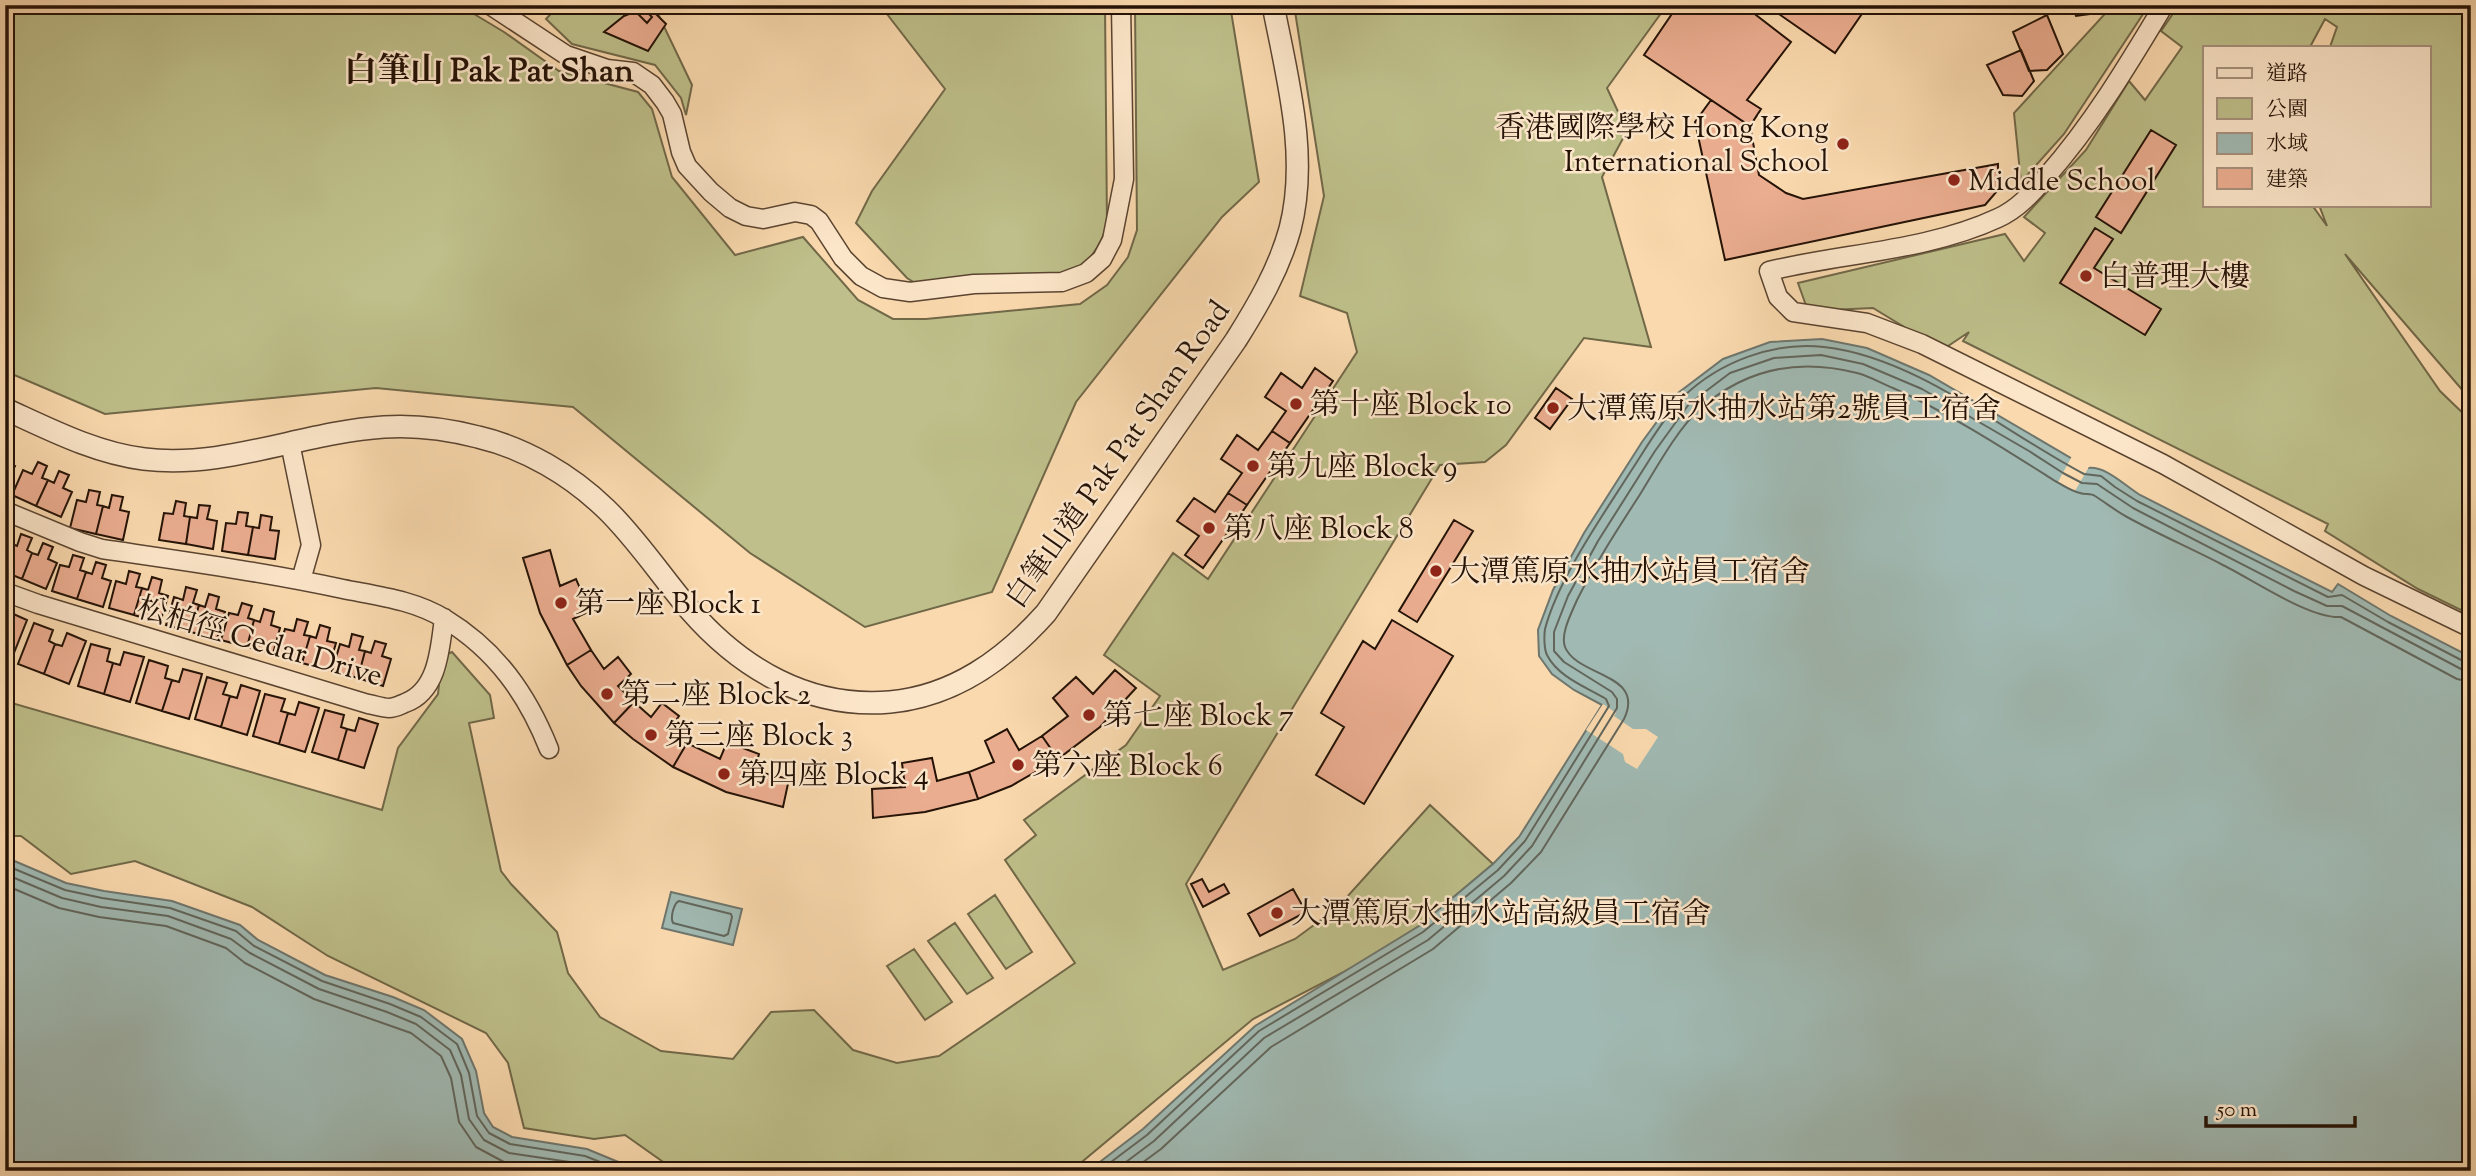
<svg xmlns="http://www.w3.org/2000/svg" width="2476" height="1176" viewBox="0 0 2476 1176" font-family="'Sorts Mill Goudy','Noto Serif TC',serif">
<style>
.green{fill:#bebf8a;stroke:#716848;stroke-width:2;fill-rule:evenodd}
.water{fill:#a0b9b2;stroke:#6e766d;stroke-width:2}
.pier{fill:#fad9ae}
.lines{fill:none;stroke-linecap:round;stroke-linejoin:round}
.shore{stroke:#62665c;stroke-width:2}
.building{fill:#ebad90;stroke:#241206;stroke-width:2}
.minor-casing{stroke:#5a4430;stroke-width:21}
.tertiary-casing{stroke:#5a4430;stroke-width:24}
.minor{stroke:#fce6ca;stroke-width:18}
.tertiary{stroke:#fce6ca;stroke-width:21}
.poi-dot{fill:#8f2418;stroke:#fce6ca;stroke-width:2.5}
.labels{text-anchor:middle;stroke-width:5;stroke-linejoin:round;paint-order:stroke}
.poi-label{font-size:30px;fill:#241206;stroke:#fce6ca;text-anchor:start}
.street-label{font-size:30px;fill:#241206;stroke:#fce6ca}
.quarter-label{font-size:33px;font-weight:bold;fill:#241206;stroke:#fce6ca}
</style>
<rect width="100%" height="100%" fill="#fad9ae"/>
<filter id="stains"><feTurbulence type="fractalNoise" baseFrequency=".00286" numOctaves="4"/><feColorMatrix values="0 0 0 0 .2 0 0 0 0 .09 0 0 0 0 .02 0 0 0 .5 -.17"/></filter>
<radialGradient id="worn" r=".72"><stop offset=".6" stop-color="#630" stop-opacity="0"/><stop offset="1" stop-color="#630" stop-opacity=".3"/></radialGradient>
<!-- green -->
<path class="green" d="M5,5H459L504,32L559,71L638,92L652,109L672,177L735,255L803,237L858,300L893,319H926L1080,304L1107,285L1128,257L1137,230L1135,5H1230L1259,182L1222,217L1076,402L992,592L865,627L750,553L573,407L376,388L105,414L5,371Z
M559,5H643L658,14L692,85L686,115L681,98L655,65L572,44L546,19Z
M880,5H1105L1107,225C1100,248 1089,262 1069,275L925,289L907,278L856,223L872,191L945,89Z
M1294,5H1667L1607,88L1627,131L1602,177L1651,347L1584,338L1506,445L1485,462L1440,465L1186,884L1223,970L1295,939L1337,908L1430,805L1493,864L1419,926L1365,961L1253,1019L1077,1166L1038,1171H676L625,1135L594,1139L524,1128L508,1063L486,1033L328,956L252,907L135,861L71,874L21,836H5V701L382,810L398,748L438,694L442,656L452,652L490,695L494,718L469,723L501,871L511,884L557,932L568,973L600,1017L661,1051L733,1059L771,1012L814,1010L853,1050L897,1063L939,1056L1075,963L1005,860L1036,835L1024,820L1126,745L1160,696L1104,655L1173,553L1208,579L1357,352L1347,313L1300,296L1324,196Z
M2113,5H2149L2064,134L2021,182L2014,113Z
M2179,5H2471V400L2345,254L2440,391L2471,421V615L2418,589L2325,531L2328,524L1963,341L1969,332L1942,350L1873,308L1808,311L1798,283L2005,234L2024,261L2045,233L2024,217L2086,150L2129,81L2145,100L2182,47L2161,31ZM2325,19L2337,27L2330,47H2429V205H2319L2327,226L2312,205H2205V47H2310Z
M995,895L1032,952L1006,969L968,914Z
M955,923L993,978L967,994L928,941Z
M914,949L952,1002L925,1020L887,966Z"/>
<!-- water -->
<path class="water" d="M1822,339L1867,348L1929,375L2088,468C2106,466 2124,485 2140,495L2332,592L2338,584L2391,616L2471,657V1171H1088L1143,1129L1255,1026L1419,926L1493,864L1519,837L1602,705L1574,690L1552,674L1539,656L1538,630L1553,590L1584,533L1642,442L1678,393L1723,359L1770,342Z
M5,857L66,883L104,891L172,901L240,925L258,940L325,975L393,997L424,1010L462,1039L476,1071L484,1113L493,1127L512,1137L587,1149L628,1166L635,1171H5Z
M671,892L742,909L733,945L662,928Z"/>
<!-- pier -->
<path class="pier" d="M2072,456L2090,465L2075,491L2058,482Z
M1603,704L1616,713L1614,716L1633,729H1646L1658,737L1637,769L1625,762L1623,754L1586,730Z"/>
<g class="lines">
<!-- shore -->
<path class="shore" d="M5,865L65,890L102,898L170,908L236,931L254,946L322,981L390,1004L421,1017L457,1044L469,1073L477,1116L489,1133L510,1144L585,1156L623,1171
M5,874L62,898L101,907L168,916L231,939L250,953L319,989L387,1012L416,1024L450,1050L461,1075L469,1119L484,1140L509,1153L583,1164L599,1171
M5,885L59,908L99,917L166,926L226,948L245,963L314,999L411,1033L441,1056L451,1078L459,1122L476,1147L504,1162L557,1171
M679,901L731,914L732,917L728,934L724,936L673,923C670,917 674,903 679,901Z
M1099,1171L1147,1135L1259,1031L1423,932L1498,870L1525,841L1609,706L1606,699C1586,687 1558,677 1547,655C1544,649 1544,636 1545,629C1558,579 1603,515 1631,471C1646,448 1664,417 1683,397C1719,362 1774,341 1824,347C1916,357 2004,432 2084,474L2101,476L2115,487L2137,501L2328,597L2342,595L2388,622L2465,662H2471
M1114,1171L1154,1141L1264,1038L1428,940L1504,876L1532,846L1617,708V699L1612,692L1564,662L1554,651V632L1568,596L1598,541L1655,451L1689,404L1730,373L1774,358L1821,355L1863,364L1922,389L2029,451L2063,473L2082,483L2097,484L2133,508L2294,591L2327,606H2342L2461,669L2471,671
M1131,1171L1161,1149L1271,1047L1433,949L1511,883L1541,852L1624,719C1646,673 1577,677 1565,647C1560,634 1572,612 1577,600C1595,564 1617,530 1639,496C1654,472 1678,428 1699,410C1744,369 1798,358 1857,373C1869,376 1881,383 1893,388C1949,413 2003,448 2055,481C2063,485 2071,491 2080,493C2085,495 2091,493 2095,496C2106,503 2116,511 2127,517C2158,534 2190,548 2221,564C2252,579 2309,619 2341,617L2457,679L2471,682"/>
</g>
<!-- building -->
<path class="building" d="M639,5H647L666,24L648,51L604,32L624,16L632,13Z
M1678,5H1743L1791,42L1747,100L1761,109L1750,126L1644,55Z
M1766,5H1868L1835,53Z
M2072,5H2105L2097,13L2076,16Z
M643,8L652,17L647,23L638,14Z
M2047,15L2063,54L2047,70L2029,71L2013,32Z
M2021,50L2034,81L2022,96L2003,95L1987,65Z
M1711,100L1750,126L1759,175L1786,193L1803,199L1998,164V190L1985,205L1725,260L1695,122Z
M2151,130L2176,145L2121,233L2096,217Z
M2095,228L2113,239L2094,268L2161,309L2145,335L2060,283Z
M1315,368L1333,381L1290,443L1272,431L1286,411L1265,397L1281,373L1302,388Z
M1556,388L1572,399L1550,429L1535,418Z
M1272,431L1290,443L1247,505L1228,493L1242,473L1221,459L1237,435L1258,450Z
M5,447L11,450L6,462L15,466L5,487Z
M38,462L47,466L42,478L48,480L36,506L12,495L23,470L32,474Z
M59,471L69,475L63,488L72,492L61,517L36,506L48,480L54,483Z
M89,490L100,492L97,505L103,506L96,534L70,528L77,500L86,502Z
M1228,493L1247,505L1203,568L1185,555L1199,536L1177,521L1194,498L1215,512Z
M112,495L123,497L120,510L129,512L123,540L96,534L103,506L109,508Z
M176,501L186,503L184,516L190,517L186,544L159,540L164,513L173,514Z
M199,505L210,506L207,519L217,521L213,549L186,544L190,517L197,518Z
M238,512L248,513L246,526L253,527L248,555L222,551L226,523L236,524Z
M261,515L272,517L270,530L279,531L275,559L248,555L253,527L259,528Z
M1454,520L1473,531L1417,622L1399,611Z
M21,534L32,538L27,550L32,553L22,579L5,572V548L8,542L17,546Z
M43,543L53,547L48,559L57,563L46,589L22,579L32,553L38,555Z
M550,550L560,586L576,579L590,611L573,619L591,650L567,665L540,613L523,558Z
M73,555L84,558L80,570L86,572L77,599L52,591L60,565L69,567Z
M96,562L106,565L102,578L111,581L103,607L77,599L86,572L92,574Z
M129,571L140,574L136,587L142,588L134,615L109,608L116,581L126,584Z
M152,577L162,580L159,593L168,596L160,623L134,615L142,588L148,590Z
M186,587L197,590L193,603L199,605L191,632L166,625L174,597L183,600Z
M209,594L219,597L216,609L225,612L217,639L191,632L199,605L205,607Z
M242,603L252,606L248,618L254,620L247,647L221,640L229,613L238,615Z
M264,609L274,612L271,625L280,628L273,654L247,647L254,620L260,622Z
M9,612L27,620L10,663L5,661V620Z
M297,619L308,622L304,635L310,636L302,663L277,656L285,629L294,631Z
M1392,620L1453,656L1364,804L1316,775L1344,727L1321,713L1363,641L1375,649Z
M34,623L53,630L49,641L55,644L44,674L18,664Z
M320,625L330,628L327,641L336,643L328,670L302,663L310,636L316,638Z
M67,633L86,641L69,684L44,674L55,644L62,646Z
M352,634L363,637L359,650L365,651L358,678L332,671L340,644L349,647Z
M375,641L386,644L382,656L391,659L383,686L358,678L365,651L371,653Z
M91,644L110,649L107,661L113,663L104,694L78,686Z
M591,650L604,669L618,657L631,674L618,686L634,702L614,723L581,686L567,665Z
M124,652L144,657L130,702L104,694L113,663L120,665Z
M149,660L168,666L165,678L172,680L162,711L136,703Z
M183,669L202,674L189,719L162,711L172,680L179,682Z
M1115,670L1136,688L1100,727L1058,759L1042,736L1068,716L1053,698L1076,677L1093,694Z
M207,677L227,683L223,694L230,696L221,727L195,719Z
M241,685L260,691L247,735L221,727L230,696L237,698Z
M265,694L285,699L281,711L288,713L279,744L253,736Z
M299,702L319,708L305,752L279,744L288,713L295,715Z
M634,702L651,717L662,703L679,716L669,731L687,743L673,767L633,739L614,723Z
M325,710L344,715L341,727L347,729L338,760L312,752Z
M359,718L378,724L364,768L338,760L347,729L355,731Z
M1007,729L1019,750L1042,736L1058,759L1011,786L978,799L969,772L994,762L985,741Z
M727,742L759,754L754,771L789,779L783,807L726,792L673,767L687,743L720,759Z
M932,758L937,781L969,772L978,799L925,812L873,818L872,789L905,787L902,763Z
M1202,879L1209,892L1224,884L1229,893L1203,907L1191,884Z
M1293,889L1306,912L1260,936L1248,914Z"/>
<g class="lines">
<!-- minor casing -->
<g class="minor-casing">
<path id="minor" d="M490,5L566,55L607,69L633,72L652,85L665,102L672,114L681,152L687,166L711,192L730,208L746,216L763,219L795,212L811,215L819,221L843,258L861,276L883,288L910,292L974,284L1062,282L1086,273L1102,259L1112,240L1124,179L1121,5
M2164,5C2128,65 2092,125 2046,177C2032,193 2018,209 1998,218C1927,251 1844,253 1769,271L1778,297L1793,312L1867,323L1922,344L2163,464L2364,576L2471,628
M290,443L311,545L301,580
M5,511L80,542L102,549C183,561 264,572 343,589C378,596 414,600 445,619C496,650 527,694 549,749
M5,592L38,604L368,704C375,705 382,708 389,708C395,708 400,705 405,703C438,691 440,649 444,618"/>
</g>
<!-- tertiary casing -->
<g class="tertiary-casing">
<path id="tertiary" d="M5,409C49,429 95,453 144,459C226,469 303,432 384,427C415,425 447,429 478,437C525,448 571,475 606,509C637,539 661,576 689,609C741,669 809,709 890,702C954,696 1004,660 1046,613L1236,340C1258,305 1279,269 1290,229C1309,156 1287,77 1273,5"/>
</g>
<!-- minor -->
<use href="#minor" class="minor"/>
<!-- tertiary -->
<use href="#tertiary" class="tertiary"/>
</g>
<!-- markers -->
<g class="poi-dot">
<circle cx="1843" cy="144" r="7"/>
<circle cx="1954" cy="180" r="7"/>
<circle cx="2086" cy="276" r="7"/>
<circle cx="1296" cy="404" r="7"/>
<circle cx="1553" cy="408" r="7"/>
<circle cx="1253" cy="466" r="7"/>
<circle cx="1209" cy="528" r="7"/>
<circle cx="1436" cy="571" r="7"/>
<circle cx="561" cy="603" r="7"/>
<circle cx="607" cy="694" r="7"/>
<circle cx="1089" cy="715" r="7"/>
<circle cx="651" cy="735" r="7"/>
<circle cx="1018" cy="765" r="7"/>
<circle cx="724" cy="774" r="7"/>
<circle cx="1277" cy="913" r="7"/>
</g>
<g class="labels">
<!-- poi labels -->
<g class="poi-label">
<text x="1829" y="137" text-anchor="end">香港國際學校 Hong Kong<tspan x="1829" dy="34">International School</tspan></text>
<text x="1968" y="190">Middle School</text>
<text x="2100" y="286">白普理大樓</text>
<text x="1310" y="414">第十座 Block 10</text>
<text x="1567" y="418">大潭篤原水抽水站第2號員工宿舍</text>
<text x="1267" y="476">第九座 Block 9</text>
<text x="1223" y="538">第八座 Block 8</text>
<text x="1450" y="581">大潭篤原水抽水站員工宿舍</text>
<text x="575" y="613">第一座 Block 1</text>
<text x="621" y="704">第二座 Block 2</text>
<text x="1103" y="725">第七座 Block 7</text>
<text x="665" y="745">第三座 Block 3</text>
<text x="1032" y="775">第六座 Block 6</text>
<text x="738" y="784">第四座 Block 4</text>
<text x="1291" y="923">大潭篤原水抽水站高級員工宿舍</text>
</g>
<!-- street labels -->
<g class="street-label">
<text transform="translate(1117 454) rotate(-55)" y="10">白筆山道 Pak Pat Shan Road</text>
<text transform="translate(260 641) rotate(16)" y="10">松柏徑 Cedar Drive</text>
</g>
<!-- quarter labels -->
<g class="quarter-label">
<text x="489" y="81">白筆山 Pak Pat Shan</text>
</g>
</g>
<!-- margin -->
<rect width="2476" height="1176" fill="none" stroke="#fad9ae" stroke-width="28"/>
<rect x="7" y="7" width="2462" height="1162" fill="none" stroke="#241206" stroke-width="3.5"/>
<rect x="14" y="14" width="2448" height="1148" fill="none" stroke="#241206" stroke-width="2"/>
<!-- legend -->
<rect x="2203" y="46" width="228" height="161" fill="#fce6ca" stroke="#a6917c" stroke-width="2"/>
<rect x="2217" y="68" width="35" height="10" fill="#fce6ca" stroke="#a6917c" stroke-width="2"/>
<text x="2266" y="80" font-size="21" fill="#241206">道路</text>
<rect x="2217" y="98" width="35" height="21" fill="#bebf8a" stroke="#a6917c" stroke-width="2"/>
<text x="2266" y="116" font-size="21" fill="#241206">公園</text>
<rect x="2217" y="133" width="35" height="21" fill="#a0b9b2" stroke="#a6917c" stroke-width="2"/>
<text x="2266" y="150" font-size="21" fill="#241206">水域</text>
<rect x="2217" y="168" width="35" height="21" fill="#ebad90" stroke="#a6917c" stroke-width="2"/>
<text x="2266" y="186" font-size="21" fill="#241206">建築</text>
<!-- scale -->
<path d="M2206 1116v10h149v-10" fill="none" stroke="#241206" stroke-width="3.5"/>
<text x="2217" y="1116" font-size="21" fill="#241206" stroke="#fce6ca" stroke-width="5" paint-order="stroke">50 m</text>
<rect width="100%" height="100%" filter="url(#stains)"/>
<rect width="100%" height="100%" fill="url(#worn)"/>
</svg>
